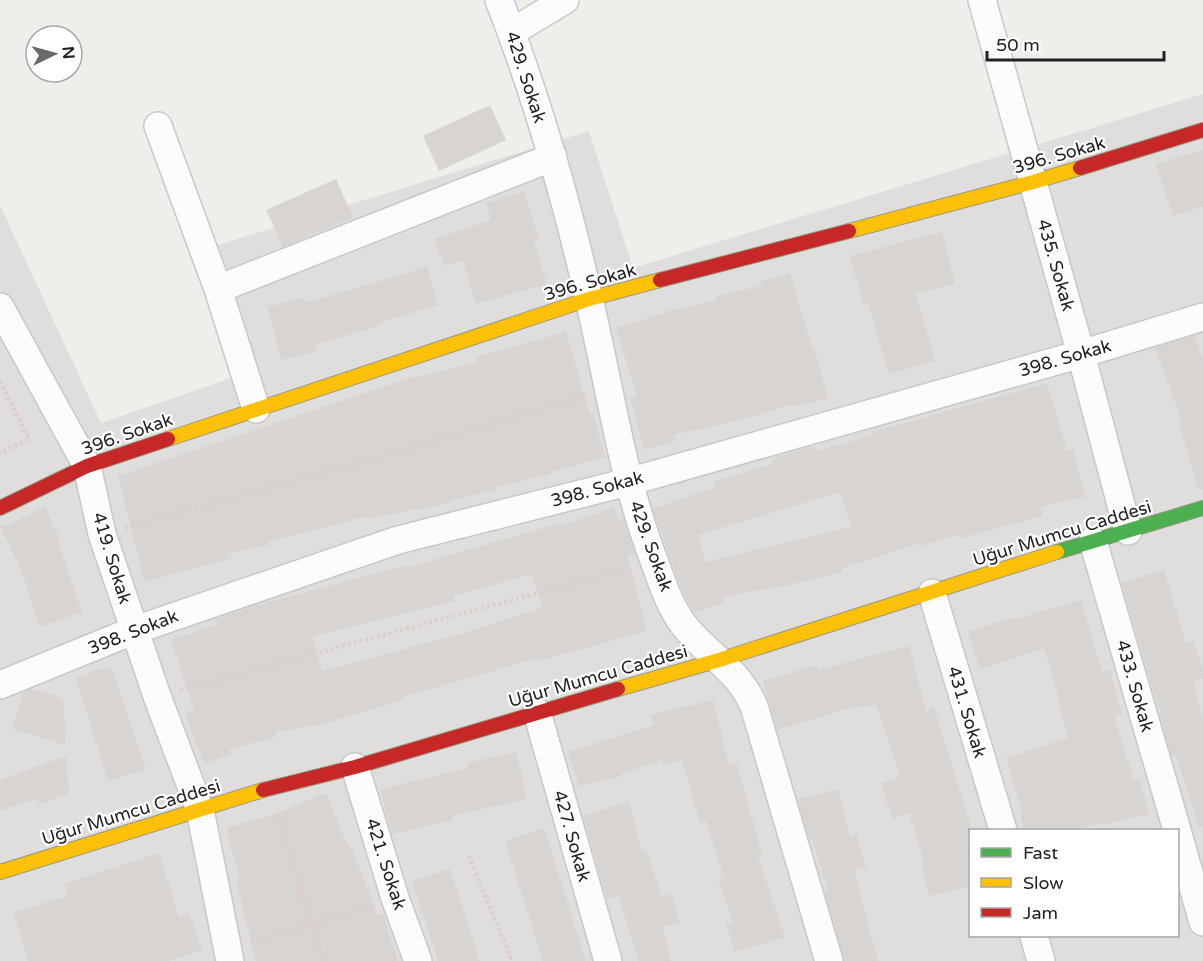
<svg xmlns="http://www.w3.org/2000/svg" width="1203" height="961" viewBox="0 0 1203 961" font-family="'Varela Round',sans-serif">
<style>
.residential{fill:#dfdedc;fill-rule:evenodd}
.building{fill:#d7d4d2;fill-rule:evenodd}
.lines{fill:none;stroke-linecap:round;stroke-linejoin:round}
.street-casing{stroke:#c9c8c7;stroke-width:30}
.fast-casing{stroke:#999a82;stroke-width:16}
.slow-casing{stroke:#999a82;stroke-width:16}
.jam-casing{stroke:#999a82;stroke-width:16}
.path{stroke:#dccecd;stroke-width:4;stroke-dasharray:3 3;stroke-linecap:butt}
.street{stroke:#fdfcfc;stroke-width:27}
.fast{stroke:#4caf50;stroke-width:14}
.slow{stroke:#ffc107;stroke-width:14}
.jam{stroke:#c62828;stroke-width:14}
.labels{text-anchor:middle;stroke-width:4.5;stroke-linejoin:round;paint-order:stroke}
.street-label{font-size:18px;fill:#222;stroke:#fff}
</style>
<rect width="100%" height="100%" fill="#f0eeeb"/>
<!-- residential -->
<path class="residential" d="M1203,94V961H0V205L101,423L254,370L218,245L589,131L633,268ZM970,830H1178V936H970Z"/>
<!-- building -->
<path class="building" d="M490,105L506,140L439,171L423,136Z
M1203,150V206L1173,216L1156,164Z
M336,179L353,217L283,247L266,210Z
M524,191L539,240L534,241L547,284L475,304L463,260L444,266L434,239L491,220L486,203Z
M942,232L955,284L916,293L935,361L889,374L868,302L863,304L850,256Z
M427,267L438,305L378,323V326L315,345L316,352L281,360L268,307L304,298L305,303Z
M790,273L812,348L814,347L828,398L794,407L793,404L744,419L674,435L676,441L644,450L630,397L637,396L616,328L668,312L667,311L717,300L716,296L761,286L760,282Z
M566,332L590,414L593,413L605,457L551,472V474L497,487V490L452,500V502L420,510L419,508L368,519L367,516L268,542L269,545L230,553L232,558L144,582L118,476L419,375L420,377L477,362L475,357Z
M1195,336L1203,359V489H1198L1178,419L1181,418L1155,348Z
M1047,383L1067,451L1073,449L1085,497L1040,507L1043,516L961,538L960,534L921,546L920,543L842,568L843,572L788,585L723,597L724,603L694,612L692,609L678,581L653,509L715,487L714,481L773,464L772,459L814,446L816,451L873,435L872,432L905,423ZM840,492L851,527L705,562L698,535Z
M45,507L60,540L58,541L82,612L40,627L22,572L0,526L8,525Z
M614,507L618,521L624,519L635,554L628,556L647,631L534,662V659L402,697L403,700L323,724L275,732L276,737L229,749L231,754L204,764L185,713L194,709L171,640L217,624L216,619L250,607L406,565V568L560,523L561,526ZM532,574L542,608L464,633L322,671L313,636L454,601L453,596Z
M1164,570L1186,643L1193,641L1203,670V678L1193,682L1203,721V827H1199L1176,755L1172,756L1159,713L1161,712L1151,684L1122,583Z
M1081,600L1102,672L1110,670L1122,714L1114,716L1134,781L1140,779L1148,814L1101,825V822L1069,831H1025L1020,813L1022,812L1006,758L1068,738L1055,685L1044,648L980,669L968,632L1012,617V620Z
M909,646L926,711L934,708L970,823V886L929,896L921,862L924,861L909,813L892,819L881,783L900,777L876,704L861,708L860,705L777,730L763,681L817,665L818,670Z
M111,666L146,769L108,781L76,678Z
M31,689L63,698L66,745L12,729L23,693Z
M713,700L729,766L737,764L762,854L758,856L785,937L735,952L726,924L733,922L718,879L724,877L706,821L700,823L682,760L663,765L662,760L621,774L622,776L579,786L568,752L654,725L651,715Z
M516,752L527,799L452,816L453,820L392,834L380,789L468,768L467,763Z
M66,756L69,793L39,804L37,798L0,811V780Z
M838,789L850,836L856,834L866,867L854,870L878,961H844L825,892H828L812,838L809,839L798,799Z
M326,793L347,845L350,844L378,915L383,914L398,961H256L236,881L240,879L226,828L272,815Z
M629,801L642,851L646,849L662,897L671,894L680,922L663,927L671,961H639L618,895L607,899L583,816Z
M544,828L586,961H543L505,841Z
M159,853L179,917L189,913L202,950L168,961H28L14,912L68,896L65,884Z
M450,869L480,961H438L412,881Z"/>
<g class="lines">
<!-- street casing -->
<g class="street-casing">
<path id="street" d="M499,0C537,97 566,198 589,299C610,387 622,478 655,563C662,583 670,607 683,624C707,656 736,666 754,706L829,961
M982,0L1081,354L1128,531
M512,32L565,0
M158,126L218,289L256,409
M218,289L553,157
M0,307L87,466L102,534L157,696L200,810L230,961
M1093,541L1177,830
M932,593L1003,830
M0,685L135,630L398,540L628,482L1081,354L1203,317
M537,712L608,961
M355,767L395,898L418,961
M1178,834L1203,922
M1034,936L1041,961"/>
</g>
<!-- fast casing -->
<g class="fast-casing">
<path id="fast" d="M1057,552L1203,508"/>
</g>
<!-- slow casing -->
<g class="slow-casing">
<path id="slow" d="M849,231L1033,182L1080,168
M168,439L589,299L660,280
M618,689L719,660L1057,552
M0,872L263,790"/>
</g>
<!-- jam casing -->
<g class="jam-casing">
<path id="jam" d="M1080,168L1203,130
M660,280L849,231
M0,508L87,466L168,439
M263,790L355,767L618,689"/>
</g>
<!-- path -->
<path class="path" d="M0,381L29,439L0,453
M125,528L405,450L585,396
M180,690L630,568
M278,814L323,961
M469,856L512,961
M250,943L372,906"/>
<!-- street -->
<use href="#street" class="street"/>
<!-- fast -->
<use href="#fast" class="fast"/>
<!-- slow -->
<use href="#slow" class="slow"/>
<!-- jam -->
<use href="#jam" class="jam"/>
</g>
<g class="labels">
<!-- street labels -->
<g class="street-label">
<text transform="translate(526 77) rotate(72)" y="6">429. Sokak</text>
<text transform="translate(1059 155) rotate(-16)" y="6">396. Sokak</text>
<text transform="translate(1056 265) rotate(74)" y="6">435. Sokak</text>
<text transform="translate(590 282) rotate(-16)" y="6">396. Sokak</text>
<text transform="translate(1065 358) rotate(-16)" y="6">398. Sokak</text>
<text transform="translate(127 434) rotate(-19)" y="6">396. Sokak</text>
<text transform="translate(597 489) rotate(-15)" y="6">398. Sokak</text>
<text transform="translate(1062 533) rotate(-17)" y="6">Uğur Mumcu Caddesi</text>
<text transform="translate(651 546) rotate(70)" y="6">429. Sokak</text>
<text transform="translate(112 558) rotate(73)" y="6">419. Sokak</text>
<text transform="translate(133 632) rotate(-21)" y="6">398. Sokak</text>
<text transform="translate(598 676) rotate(-16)" y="6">Uğur Mumcu Caddesi</text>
<text transform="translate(1135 686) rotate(74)" y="6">433. Sokak</text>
<text transform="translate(967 712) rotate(73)" y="6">431. Sokak</text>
<text transform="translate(131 812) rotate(-17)" y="6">Uğur Mumcu Caddesi</text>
<text transform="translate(572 836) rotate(74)" y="6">427. Sokak</text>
<text transform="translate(386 864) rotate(72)" y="6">421. Sokak</text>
</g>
</g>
<!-- legend -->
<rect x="969" y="829" width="210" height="108" fill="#ffffff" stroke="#a7a7a7" stroke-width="1.5"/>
<rect x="981" y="848" width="30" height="9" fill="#4caf50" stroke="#a7a7a7" stroke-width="1.5"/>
<text x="1023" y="859" font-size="18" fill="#222222">Fast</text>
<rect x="981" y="878" width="30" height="9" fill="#ffc107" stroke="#a7a7a7" stroke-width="1.5"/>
<text x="1023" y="889" font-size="18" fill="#222222">Slow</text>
<rect x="981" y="908" width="30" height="9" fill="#c62828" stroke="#a7a7a7" stroke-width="1.5"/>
<text x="1023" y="919" font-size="18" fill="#222222">Jam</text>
<!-- north arrow -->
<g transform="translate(54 54) rotate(85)"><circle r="28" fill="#ffffff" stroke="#a7a7a7" stroke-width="1.5"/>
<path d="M0-4.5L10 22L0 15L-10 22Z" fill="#6a6968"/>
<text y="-9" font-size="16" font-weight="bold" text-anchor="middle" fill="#222222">N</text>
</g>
<!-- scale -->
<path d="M987 51v9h177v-9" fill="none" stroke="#222222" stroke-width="3"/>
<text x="996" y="51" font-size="18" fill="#222222" stroke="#ffffff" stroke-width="4.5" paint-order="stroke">50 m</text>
</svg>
